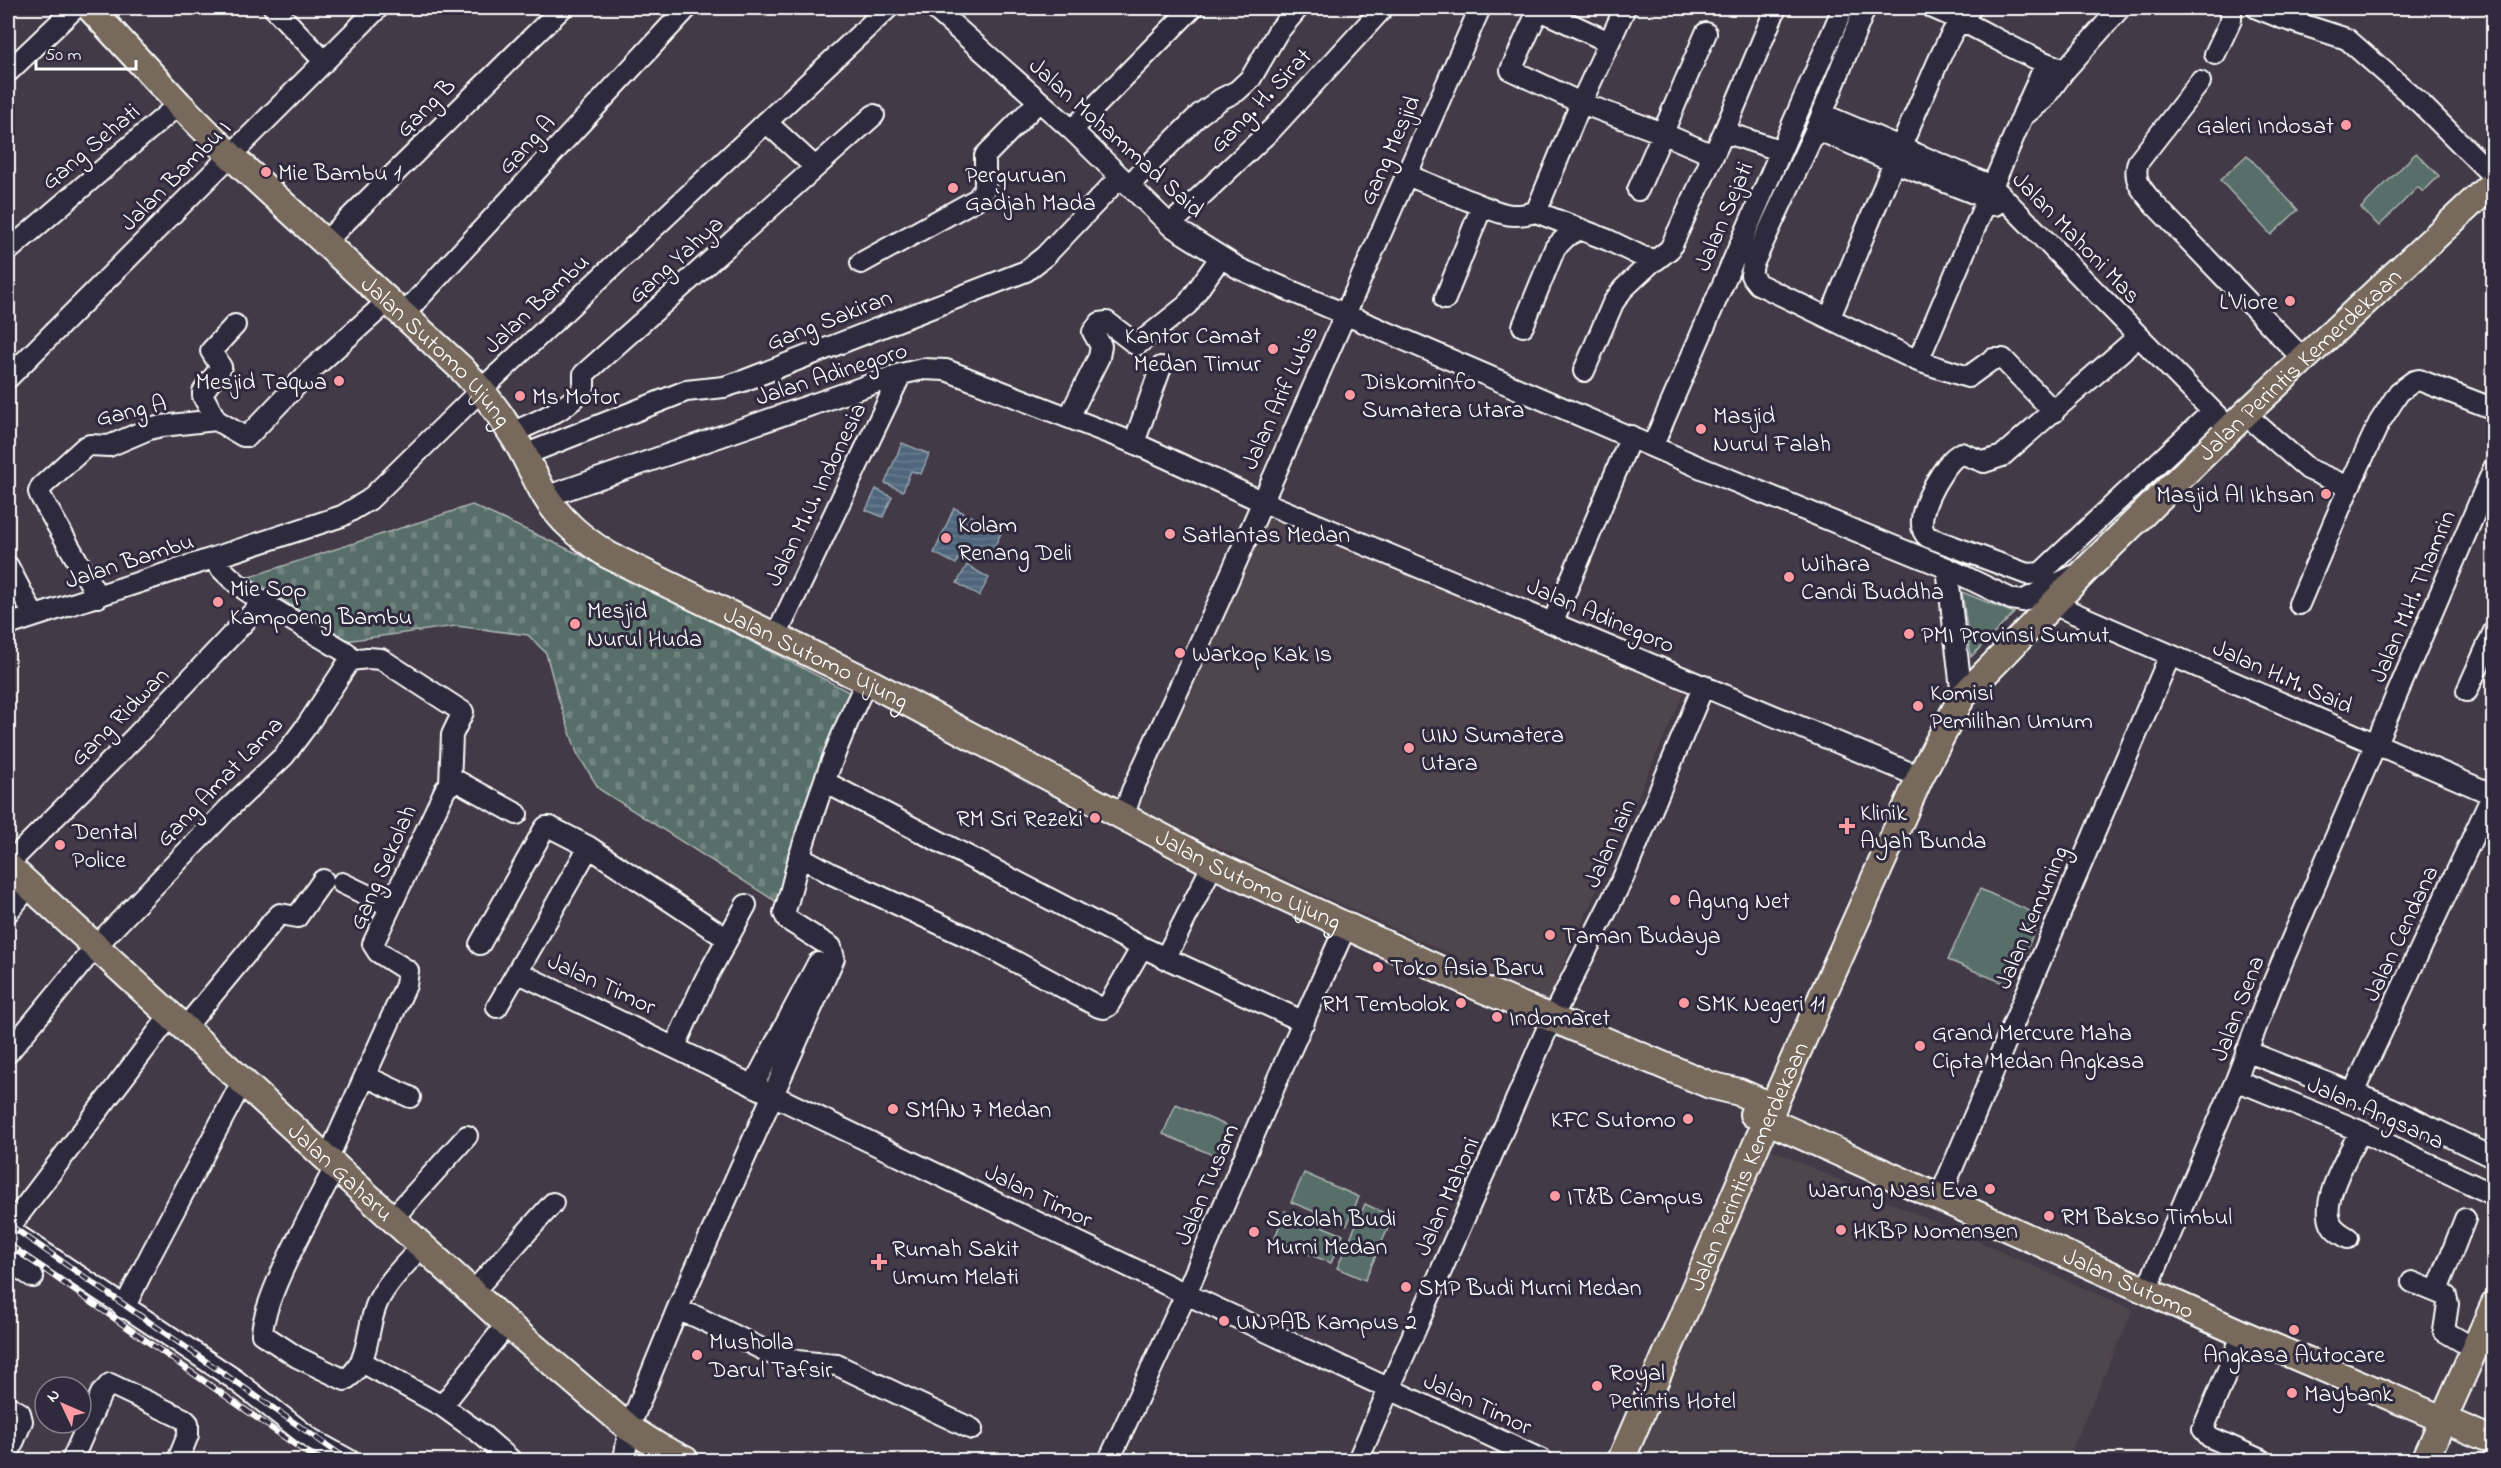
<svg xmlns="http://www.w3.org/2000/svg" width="2501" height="1468" viewBox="0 0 2501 1468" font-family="'Indie Flower',sans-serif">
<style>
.built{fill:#50454d}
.cemetery{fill:url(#cemetery-stones);stroke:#acb6b4;stroke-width:1.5}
.park{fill:#596e68;stroke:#acb6b4;stroke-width:1.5}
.water{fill:url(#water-rules);stroke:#96a3b0;stroke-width:1.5}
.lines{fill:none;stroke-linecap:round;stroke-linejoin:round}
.minor-casing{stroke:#fff;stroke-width:24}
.major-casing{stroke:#fff;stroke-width:30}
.minor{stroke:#2f2a3d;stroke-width:20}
.major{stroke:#77695c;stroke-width:26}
.rail-casing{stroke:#fff;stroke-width:6}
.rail{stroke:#2f2a3d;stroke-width:4;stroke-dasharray:11;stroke-linecap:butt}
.poi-dot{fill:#ff9aa2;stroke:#2f2a3d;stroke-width:2}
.labels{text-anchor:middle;stroke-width:6;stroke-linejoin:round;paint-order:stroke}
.street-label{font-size:24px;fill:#fff;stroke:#2f2a3d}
.poi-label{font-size:24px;fill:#fff;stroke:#2f2a3d;text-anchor:start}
</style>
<defs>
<pattern id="cemetery-stones" width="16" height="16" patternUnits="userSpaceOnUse" patternTransform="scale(1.5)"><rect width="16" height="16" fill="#596e68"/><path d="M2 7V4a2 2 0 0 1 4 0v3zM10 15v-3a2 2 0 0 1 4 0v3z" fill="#72847f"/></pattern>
<pattern id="water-rules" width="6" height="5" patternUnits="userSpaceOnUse" patternTransform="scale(1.5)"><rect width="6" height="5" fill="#50667b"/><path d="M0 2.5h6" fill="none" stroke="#6a7d8f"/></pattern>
</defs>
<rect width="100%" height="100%" fill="#423a46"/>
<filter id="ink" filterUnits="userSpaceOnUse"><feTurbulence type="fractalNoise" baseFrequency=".0167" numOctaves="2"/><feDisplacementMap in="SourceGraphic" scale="12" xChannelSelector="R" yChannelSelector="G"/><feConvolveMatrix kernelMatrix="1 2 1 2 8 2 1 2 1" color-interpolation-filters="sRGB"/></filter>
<g filter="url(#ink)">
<!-- built -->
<path class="built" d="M1265,512L1685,690L1548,1000L1132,807Z
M1770,1149L2133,1310L2067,1460H1623Z"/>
<!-- cemetery -->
<path class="cemetery" d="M472,505L607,567L855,695L780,904L599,789L577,753L557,694L546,653L528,635L456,626L345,641L249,577Z"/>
<!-- park -->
<path class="park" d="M2416,153L2439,176L2423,192L2418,187L2379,226L2361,208Z
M2247,155L2298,210L2271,235L2220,180Z
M1962,592L2014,613L1971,657Z
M1980,889L2041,916L2011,986L1948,960Z
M1176,1104L1232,1128L1220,1158L1163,1134Z
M1304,1173L1359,1197L1347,1225L1291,1202Z
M1365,1204L1393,1217L1365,1280L1337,1268Z
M1285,1211L1343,1235L1331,1263L1274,1240Z"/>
<!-- water -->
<path class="water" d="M902,443L929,454L921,474L911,471L903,491L885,483Z
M876,489L892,497L883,517L866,510Z
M954,508L1002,531L988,560L964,547L956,564L934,553Z
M967,565L989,578L979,596L957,583Z"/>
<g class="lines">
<!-- minor casing -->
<g class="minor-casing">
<path id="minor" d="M274,8L324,61
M934,8L1072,130L1170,225L1240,269L1704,469L1947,568L2011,599L2022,601L2073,576
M1625,8L1581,103L1536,212L1608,240L1643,257L1656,260L1670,249L1724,132L1776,8
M1865,8L1816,129L1753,264L1751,275L1758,284L1918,361L1968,377L1993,359H2003L2054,412
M1933,8C1978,26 2019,55 2065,70
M2257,8L2282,18L2347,39L2420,103L2494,177
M1609,42L1540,10L1537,13L1511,70L1581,103L1662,133L1713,155
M2215,54L2231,20V8
M8,72L75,8
M2200,82L2138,162C2132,181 2143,191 2155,205L2304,360
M1822,114L1992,186L2222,421
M2023,114L2046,63
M766,122L815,167
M1816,129L1894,162L1989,199L1995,205
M1072,130L1192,8
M1724,132L1779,150
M1407,175L1482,206L1445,299
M1129,185L1200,114L1221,99L1237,91L1251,78L1277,33L1298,8
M1638,190L1706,33
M1482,206C1505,215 1512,218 1536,212
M1170,225L1273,128L1383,8
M324,243L562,8
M8,251L179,104
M861,263L977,199L985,188V156L1039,101
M403,315L687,8
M1830,317C1861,243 1890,169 1923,96C1937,66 1948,31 1971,8
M1523,326L1555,248L1567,236L1578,230
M2132,342L2002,456L1984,462L1961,453L1954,458C1940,471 1909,522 1928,537L2027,574L2041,573L2212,412
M1918,361L2022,117L2043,100L2065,70L2120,8
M1584,371L1613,303L1623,289L1654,260
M8,378L378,8
M2245,414L2308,469L2349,487
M1069,417L1099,357L1101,346L1093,332L1100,323L1107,322L1137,345L1187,305L1220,258
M216,420L203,396V392L221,367L211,351L235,325
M512,433C537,421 569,410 584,387V374L874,115
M1134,443L1161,367
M1653,445L1843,8
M524,455L686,391L724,387L743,381L1026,271L1045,256L1120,177
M545,497L901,374L923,369L946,370L1134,443L1261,501L1920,777
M214,560C241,596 308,628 347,653L350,660
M8,566L34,616
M1947,568L1962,697
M98,597L41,497L39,492L41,487L85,447L90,445L109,446L149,429L162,426L216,420L243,436H248L310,371L387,302
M2053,604L2494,795
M2299,604L2349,487L2379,423L2399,392L2414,381L2419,380L2494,409
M1553,622L1631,436
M8,625L342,516L369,500L481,390L888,8
M776,636L901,374
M350,660L368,658L381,659L463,712L452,735L450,784
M2467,691L2494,631
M825,782L1142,947L1304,1022
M1124,815L1132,791L1219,601L1480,8
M799,856L832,874L983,944L1099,1007L1104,1008L1108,1006L1142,947
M8,864L136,736L264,601
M342,883L390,906
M8,912L30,885
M480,944L543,831L546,827H550L589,847L726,938
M1165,959L1213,864
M517,972L1186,1294L1542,1460
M497,1007L589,847
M184,1029L274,920L280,914L297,917L323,880
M675,1046L705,980L746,905
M2246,1051L2391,1108L2494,1158
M8,1053L95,947L228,809L284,756L308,724L350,660
M365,1076L410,1097
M2236,1080L2360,1131L2494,1195
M753,1086L818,963
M2353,1093L2493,794
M328,1158L406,985L408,971L378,952L373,944L445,790L452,782L457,781L517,814
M336,1165C316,1206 264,1293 262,1334L297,1357L345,1380C372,1362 365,1328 378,1301C388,1281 406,1264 421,1247
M1939,1199L2170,655
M392,1219L467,1136
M8,1229L234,1379L311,1439L349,1460
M8,1229L170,1016
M2348,1238C2341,1234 2334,1230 2331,1223C2320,1199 2350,1153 2360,1131
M8,1261L33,1277
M2412,1282L2446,1296L2448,1304L2444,1331L2473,1348
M2147,1289L2236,1080L2271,988L2494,468
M2437,1291L2465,1219
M472,1293L553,1203
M124,1308L150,1256L242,1082
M677,1310L697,1317L772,1354L797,1361L837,1365L972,1429
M2243,1334L2203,1429L2210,1437L2261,1460
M362,1362L442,1406L481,1434L511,1460
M8,1406L20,1413L22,1421L8,1455
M442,1406L507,1324
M72,1460L101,1394L110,1384L184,1419L188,1423V1435L178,1460
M624,1460L629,1428L677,1310L834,958L831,947L788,920L784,913C791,894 794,874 800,855C818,796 839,736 867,681
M1109,1460L1186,1294L1278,1078L1346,926
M1358,1460L1552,1018L1623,878L1704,685"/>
</g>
<!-- major casing -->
<g class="major-casing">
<g id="major">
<path id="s1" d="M90,8L179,104L231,156L461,368C480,388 498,410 512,434C525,453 533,475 545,495C560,521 583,539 608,555L867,681L1213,864L1480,988L1710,1085L1739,1092L1773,1107"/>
<path id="s2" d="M8,866L507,1324L629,1428L659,1447L685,1460"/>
<path id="s3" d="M1753,1114L2243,1334L2494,1441"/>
<path id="s4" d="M1621,1460L1766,1122L1920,777L1962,697L2091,565L2245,414L2494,182"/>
<path d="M2425,1460L2494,1305"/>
</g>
</g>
<!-- minor -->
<use href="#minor" class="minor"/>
<!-- major -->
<use href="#major" class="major"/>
<!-- rail casing -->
<g class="rail-casing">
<path id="rail" d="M8,1224L348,1460
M8,1244L317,1460"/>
</g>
<!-- rail -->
<use href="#rail" class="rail"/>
</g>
</g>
<!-- markers -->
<g class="poi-dot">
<circle cx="2346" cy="125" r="6"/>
<circle cx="266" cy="172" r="6"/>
<circle cx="953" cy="188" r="6"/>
<circle cx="2290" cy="301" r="6"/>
<circle cx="1273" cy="349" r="6"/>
<circle cx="339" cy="381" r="6"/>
<circle cx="1350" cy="395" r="6"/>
<circle cx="520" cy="396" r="6"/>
<circle cx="1701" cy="429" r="6"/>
<circle cx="2326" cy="494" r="6"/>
<circle cx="1170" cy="534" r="6"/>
<circle cx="946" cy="538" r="6"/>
<circle cx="1789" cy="577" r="6"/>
<circle cx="218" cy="602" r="6"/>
<circle cx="575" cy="624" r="6"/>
<circle cx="1909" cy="634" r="6"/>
<circle cx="1180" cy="653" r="6"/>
<circle cx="1918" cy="706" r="6"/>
<circle cx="1409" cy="748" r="6"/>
<circle cx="1095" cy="818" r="6"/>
<path d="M1844 817h6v6h6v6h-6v6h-6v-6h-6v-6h6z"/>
<circle cx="60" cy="845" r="6"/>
<circle cx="1675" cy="900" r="6"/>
<circle cx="1550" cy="935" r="6"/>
<circle cx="1378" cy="967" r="6"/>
<circle cx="1461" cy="1003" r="6"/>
<circle cx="1684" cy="1003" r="6"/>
<circle cx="1497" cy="1017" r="6"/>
<circle cx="1920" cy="1046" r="6"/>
<circle cx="893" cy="1109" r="6"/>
<circle cx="1688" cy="1119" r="6"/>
<circle cx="1990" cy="1189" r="6"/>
<circle cx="1555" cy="1196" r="6"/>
<circle cx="2049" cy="1216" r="6"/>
<circle cx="1841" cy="1230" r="6"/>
<circle cx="1254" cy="1232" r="6"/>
<path d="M876 1253h6v6h6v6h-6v6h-6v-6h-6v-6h6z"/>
<circle cx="1406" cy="1287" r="6"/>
<circle cx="1224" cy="1321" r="6"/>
<circle cx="2294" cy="1330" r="6"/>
<circle cx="697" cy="1355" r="6"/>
<circle cx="1597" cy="1386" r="6"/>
<circle cx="2292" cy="1393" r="6"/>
</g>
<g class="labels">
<!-- street labels -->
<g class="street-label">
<text transform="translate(1260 100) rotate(-46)" y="8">Gang. H. Sirat</text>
<text transform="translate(425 107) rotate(-45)" y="8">Gang B</text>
<text transform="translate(1117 137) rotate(42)" y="8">Jalan Mohammad Said</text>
<text transform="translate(526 144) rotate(-47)" y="8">Gang A</text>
<text transform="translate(90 146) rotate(-40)" y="8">Gang Sehati</text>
<text transform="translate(1389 150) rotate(-66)" y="8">Gang Mesjid</text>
<text transform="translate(175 175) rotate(-45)" y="8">Jalan Bambu I</text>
<text transform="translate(1723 216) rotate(-67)" y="8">Jalan Sejati</text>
<text transform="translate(2077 237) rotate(46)" y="8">Jalan Mahoni Mas</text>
<text transform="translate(675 259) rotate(-42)" y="8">Gang Yahya</text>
<text transform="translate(536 303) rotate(-43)" y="8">Jalan Bambu</text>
<text transform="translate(829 319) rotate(-21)" y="8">Gang Sakiran</text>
<text dy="8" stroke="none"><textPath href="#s1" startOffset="488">Jalan Sutomo Ujung</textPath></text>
<text dy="8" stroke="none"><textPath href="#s4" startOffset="1310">Jalan Perintis Kemerdekaan</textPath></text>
<text transform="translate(831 373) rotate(-18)" y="8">Jalan Adinegoro</text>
<text transform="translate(1279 397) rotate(-66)" y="8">Jalan Arif Lubis</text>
<text transform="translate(131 410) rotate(-13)" y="8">Gang A</text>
<text transform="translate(815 494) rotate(-64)" y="8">Jalan M.U. Indonesia</text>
<text transform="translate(129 560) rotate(-18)" y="8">Jalan Bambu</text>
<text transform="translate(2412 596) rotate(-67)" y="8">Jalan M.H. Thamrin</text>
<text transform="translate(1601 615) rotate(23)" y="8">Jalan Adinegoro</text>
<text dy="8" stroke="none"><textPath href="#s1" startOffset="990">Jalan Sutomo Ujung</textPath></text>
<text transform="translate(2283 676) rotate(24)" y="8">Jalan H.M. Said</text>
<text transform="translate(119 716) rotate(-45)" y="8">Gang Ridwan</text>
<text transform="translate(219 781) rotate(-46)" y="8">Gang Amat Lama</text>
<text transform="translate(1609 843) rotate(-66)" y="8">Jalan Iain</text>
<text transform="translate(382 867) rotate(-66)" y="8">Gang Sekolah</text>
<text dy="8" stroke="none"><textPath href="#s1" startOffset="1476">Jalan Sutomo Ujung</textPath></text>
<text transform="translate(2031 917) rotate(-67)" y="8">Jalan Kemuning</text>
<text transform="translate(2400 933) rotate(-65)" y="8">Jalan Cendana</text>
<text transform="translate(602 983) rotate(25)" y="8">Jalan Timor</text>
<text transform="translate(2237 1008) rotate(-69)" y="8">Jalan Sena</text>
<text transform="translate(2376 1112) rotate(24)" y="8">Jalan Angsana</text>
<text dy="8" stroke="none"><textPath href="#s4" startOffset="320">Jalan Perintis Kemerdekaan</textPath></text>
<text dy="8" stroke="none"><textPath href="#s2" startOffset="452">Jalan Gaharu</textPath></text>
<text transform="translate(1206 1184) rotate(-67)" y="8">Jalan Tusam</text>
<text transform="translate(1039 1195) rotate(26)" y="8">Jalan Timor</text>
<text transform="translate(1446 1196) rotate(-66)" y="8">Jalan Mahoni</text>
<text dy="8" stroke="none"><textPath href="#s3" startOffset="412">Jalan Sutomo</textPath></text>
<text transform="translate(1478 1403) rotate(25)" y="8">Jalan Timor</text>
</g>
<!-- poi labels -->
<g class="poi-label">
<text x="2334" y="133" text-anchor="end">Galeri Indosat</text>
<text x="278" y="180">Mie Bambu 1</text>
<text x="965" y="182">Perguruan<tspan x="965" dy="28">Gadjah Mada</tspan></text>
<text x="2278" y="309" text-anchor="end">L'Viore</text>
<text x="1261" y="343" text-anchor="end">Kantor Camat<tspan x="1261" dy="28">Medan Timur</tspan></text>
<text x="327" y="389" text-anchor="end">Mesjid Taqwa</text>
<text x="1362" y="389">Diskominfo<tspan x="1362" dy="28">Sumatera Utara</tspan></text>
<text x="532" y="404">Ms Motor</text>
<text x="1713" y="423">Masjid<tspan x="1713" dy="28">Nurul Falah</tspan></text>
<text x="2314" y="502" text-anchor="end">Masjid Al Ikhsan</text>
<text x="958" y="532">Kolam<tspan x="958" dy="28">Renang Deli</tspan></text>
<text x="1182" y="542">Satlantas Medan</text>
<text x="1801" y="571">Wihara<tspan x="1801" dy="28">Candi Buddha</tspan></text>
<text x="230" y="596">Mie Sop<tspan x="230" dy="28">Kampoeng Bambu</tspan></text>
<text x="587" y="618">Mesjid<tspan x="587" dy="28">Nurul Huda</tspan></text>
<text x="1921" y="642">PMI Provinsi Sumut</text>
<text x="1192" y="661">Warkop Kak Is</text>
<text x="1930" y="700">Komisi<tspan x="1930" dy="28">Pemilihan Umum</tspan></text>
<text x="1421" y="742">UIN Sumatera<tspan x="1421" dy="28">Utara</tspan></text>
<text x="1860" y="820">Klinik<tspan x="1860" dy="28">Ayah Bunda</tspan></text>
<text x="1083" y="826" text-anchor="end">RM Sri Rezeki</text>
<text x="72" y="839">Dental<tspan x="72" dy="28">Police</tspan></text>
<text x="1687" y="908">Agung Net</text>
<text x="1562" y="943">Taman Budaya</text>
<text x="1390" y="975">Toko Asia Baru</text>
<text x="1449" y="1011" text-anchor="end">RM Tembolok</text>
<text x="1696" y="1011">SMK Negeri 11</text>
<text x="1509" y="1025">Indomaret</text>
<text x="1932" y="1040">Grand Mercure Maha<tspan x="1932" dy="28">Cipta Medan Angkasa</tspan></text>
<text x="905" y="1117">SMAN 7 Medan</text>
<text x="1676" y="1127" text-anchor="end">KFC Sutomo</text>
<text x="1978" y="1197" text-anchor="end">Warung Nasi Eva</text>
<text x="1567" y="1204">IT&amp;B Campus</text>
<text x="2061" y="1224">RM Bakso Timbul</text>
<text x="1266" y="1226">Sekolah Budi<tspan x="1266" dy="28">Murni Medan</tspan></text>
<text x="1853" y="1238">HKBP Nomensen</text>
<text x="892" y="1256">Rumah Sakit<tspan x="892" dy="28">Umum Melati</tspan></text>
<text x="1418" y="1295">SMP Budi Murni Medan</text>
<text x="1236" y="1329">UNPAB Kampus 2</text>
<text x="709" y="1349">Musholla<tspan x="709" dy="28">Darul Tafsir</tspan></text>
<text x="2294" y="1362" text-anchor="middle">Angkasa Autocare</text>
<text x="1609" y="1380">Royal<tspan x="1609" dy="28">Perintis Hotel</tspan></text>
<text x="2304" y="1401">Maybank</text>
</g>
</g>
<!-- margin -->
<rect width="2501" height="1468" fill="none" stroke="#2f2a3d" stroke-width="30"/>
<rect x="15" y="15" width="2471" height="1438" fill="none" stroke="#fff" stroke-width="2" filter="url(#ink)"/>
<!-- north arrow -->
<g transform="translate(63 1405) rotate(314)"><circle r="28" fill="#2f2a3d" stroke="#827f8b" stroke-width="1.5"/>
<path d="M0-4.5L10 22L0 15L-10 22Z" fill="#ff9aa2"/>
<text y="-9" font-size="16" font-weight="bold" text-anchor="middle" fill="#ffffff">N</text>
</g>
<!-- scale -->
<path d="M36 60v9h100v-9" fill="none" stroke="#ffffff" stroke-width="3"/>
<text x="45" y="60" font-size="18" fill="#ffffff" stroke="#2f2a3d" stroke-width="4.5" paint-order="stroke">50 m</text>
</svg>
